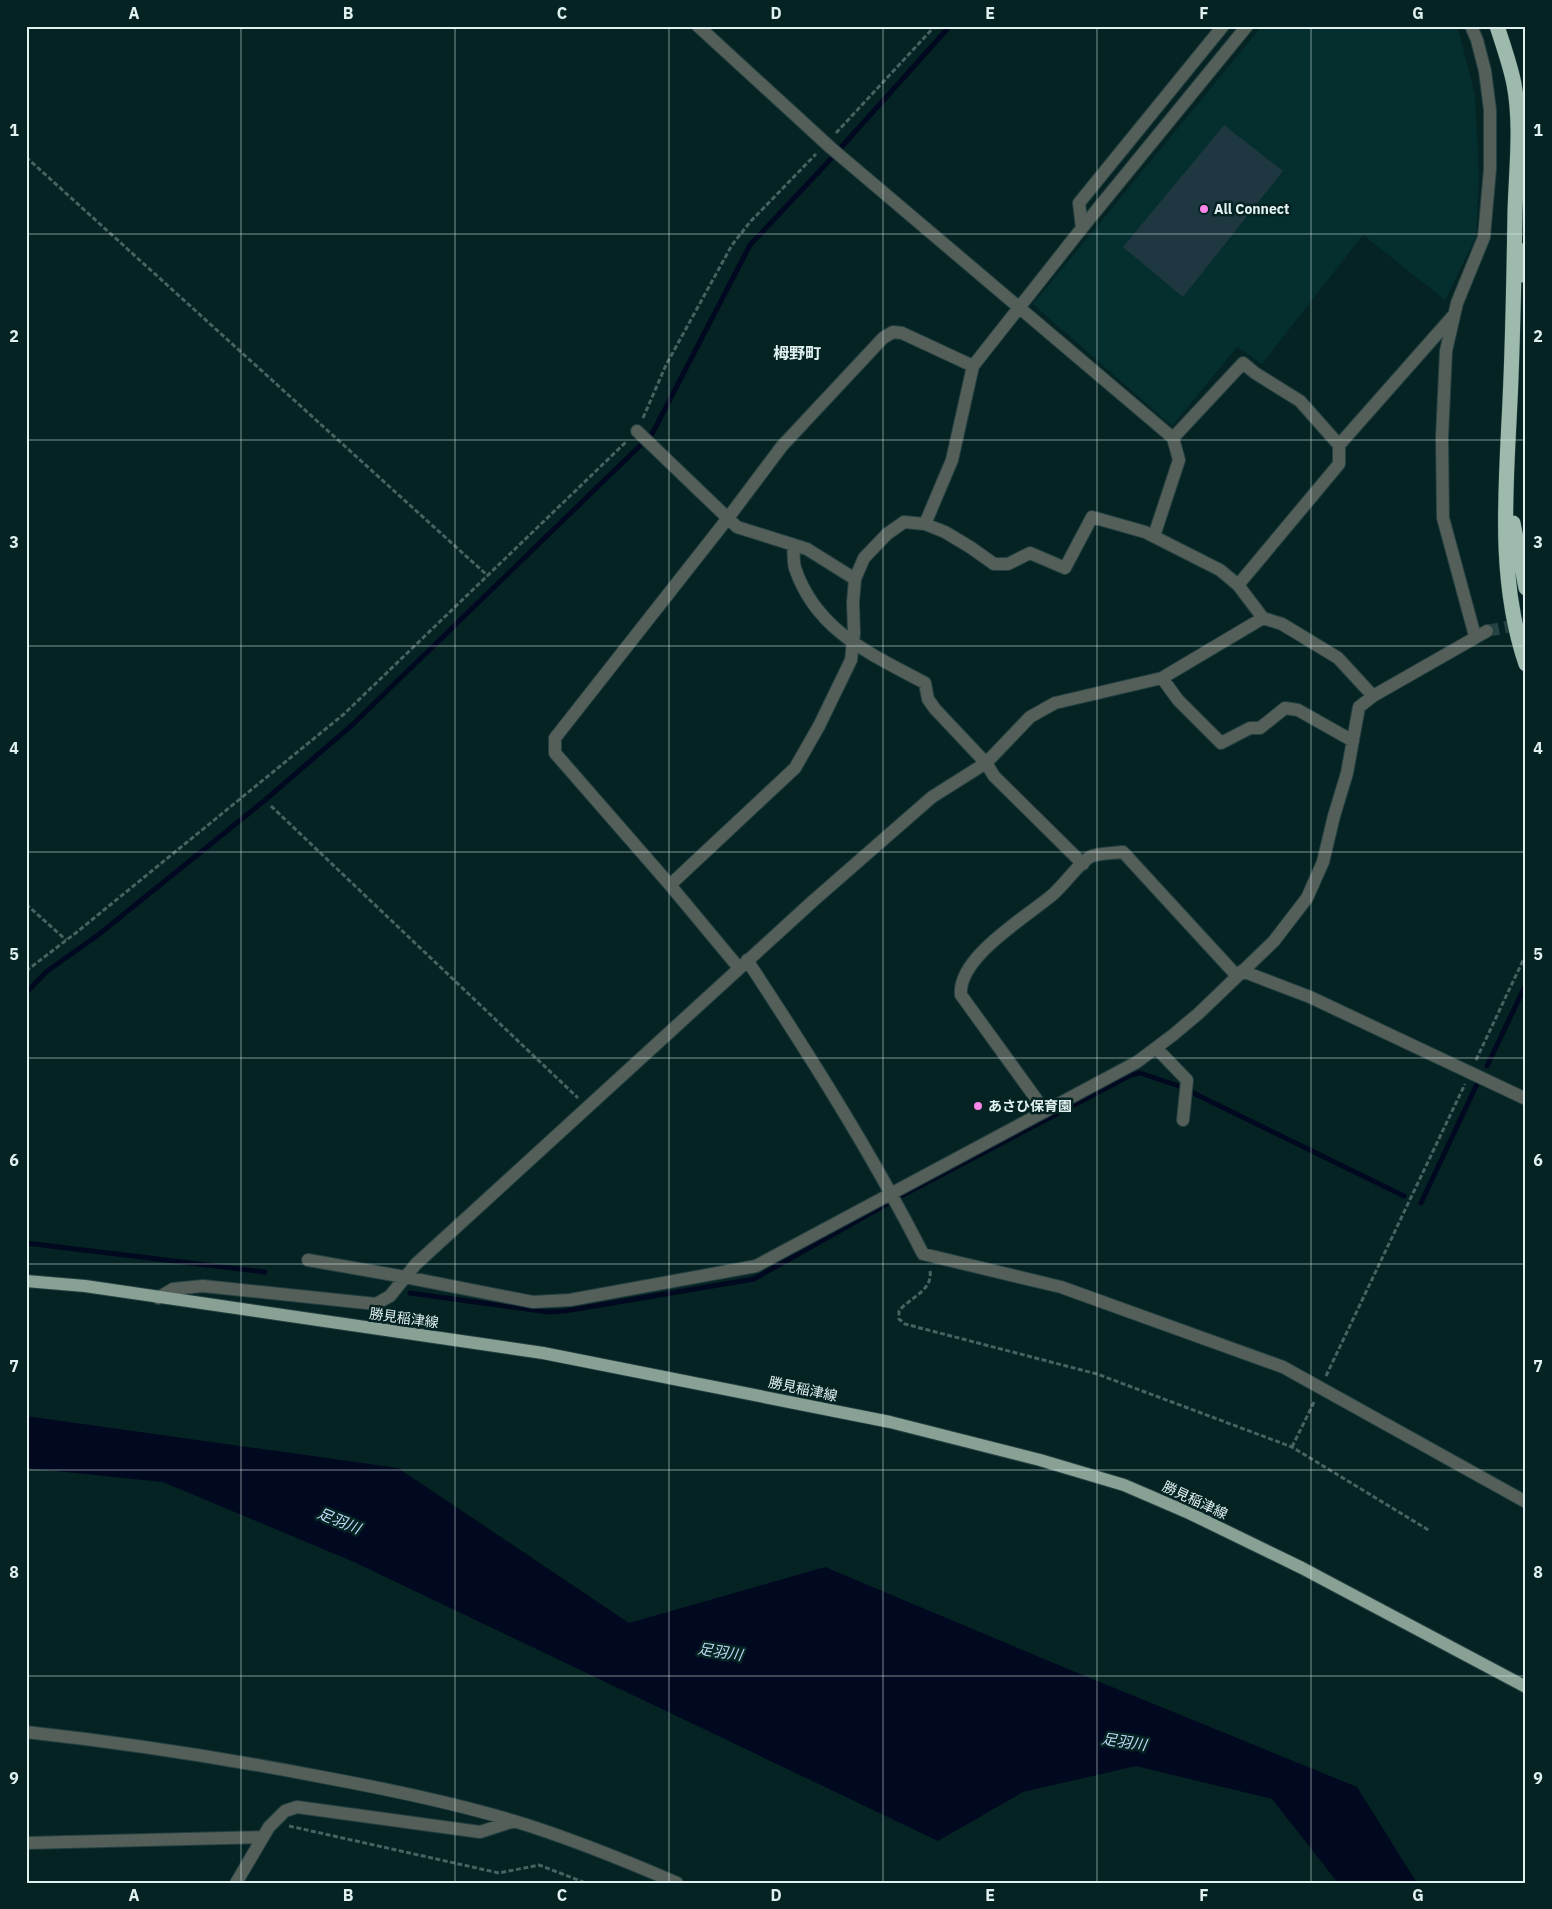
<svg xmlns="http://www.w3.org/2000/svg" width="1552" height="1909" viewBox="0 0 1552 1909" font-family="'IBM Plex Sans','Noto Sans JP',sans-serif">
<style>
.built{fill:#042f2e}
.water{fill:#000920}
.lines{fill:none;stroke-linecap:round;stroke-linejoin:round}
.stream{stroke:#000920;stroke-width:5}
.building{fill:#1e3740}
.minor-tunnel{stroke:#264242;stroke-width:12;stroke-dasharray:12 6;stroke-linecap:butt}
.minor-casing{stroke:#244040;stroke-width:14}
.major-casing{stroke:#244040;stroke-width:14}
.highway-casing{stroke:#244040;stroke-width:16}
.path{stroke:#486261;stroke-width:3;stroke-dasharray:5 2.5;stroke-linecap:butt}
.minor{stroke:#545f59;stroke-width:12}
.major{stroke:#89a095;stroke-width:12}
.highway{stroke:#9ebaad;stroke-width:15}
.grid{fill:none;stroke:#e1f1f0;stroke-width:1;stroke-opacity:0.55}
.poi-dot{fill:#f987e9;stroke:#052323;stroke-width:2}
.labels{text-anchor:middle;stroke-width:5;stroke-linejoin:round;paint-order:stroke}
.poi-label{font-size:14px;font-weight:bold;fill:#e1f1f0;stroke:#052323;text-anchor:start}
.street-label{font-size:14px;fill:#e1f1f0;stroke:#052323}
.water-label{font-size:15px;font-style:italic;fill:#bcd8f4;stroke:#052323}
.quarter-label{font-size:16px;font-weight:bold;fill:#e1f1f0;stroke:#052323}
.neatline{fill:none;stroke:#e1f1f0;stroke-width:2}
.grid-label{font-size:16px;text-anchor:middle;font-weight:bold;fill:#e1f1f0}
</style>
<rect width="100%" height="100%" fill="#052323"/>
<!-- built -->
<path class="built" d="M1262,26H1454L1459,32L1475,95L1479,177L1476,237L1445,300L1363,235L1262,364L1237,347L1172,426L1033,304Z"/>
<!-- water -->
<path class="water" d="M26,1416L398,1468L629,1623L825,1567L1068,1669L1357,1787L1417,1883H1338L1272,1799L1136,1766L1023,1792L938,1841L354,1562L163,1482L26,1468Z"/>
<g class="lines">
<!-- stream -->
<path class="stream" d="M26,993L46,972L98,935L264,801L351,726L652,434L750,245L828,162L950,26
M1487,1066L1526,984
M1421,1203L1477,1084
M26,1243L265,1272
M410,1293L548,1312L565,1311L754,1279L901,1196L1131,1075L1140,1073L1179,1086L1404,1196"/>
</g>
<!-- building -->
<path class="building" d="M1224,125L1283,171L1183,297L1123,247Z"/>
<g class="lines">
<!-- minor-tunnel -->
<path class="minor-tunnel" d="M1487,631L1526,623"/>
<!-- minor casing -->
<g class="minor-casing">
<path id="minor" d="M698,26L831,148L1173,438L1243,363L1255,373L1300,401L1339,445
M1471,26L1477,40L1485,71L1490,110V169L1484,237L1457,303L1446,351L1442,437L1443,518L1475,636
M1082,228L1247,26
M637,431L737,527L807,549L855,579
M925,524L952,460L973,366L1082,228L1079,203L1223,26
M1154,536L1179,460L1173,438
M793,545C794,552 793,561 795,568C816,631 871,654 925,683L928,699L935,709L986,763L994,776L1083,864
M1238,585L1339,464V445L1453,316
M1162,678L1178,700L1221,743L1250,728H1260L1285,708L1298,710L1353,741
M670,885L795,768L819,726L851,660L854,633L853,602L855,579L864,558L887,534L904,522L925,524L945,532L970,547L994,564H1008L1030,553L1065,568L1092,517L1145,532L1220,570L1238,585L1263,618
M747,960C810,1056 871,1152 923,1254L1061,1287L1283,1367L1526,1502
M739,968L670,885L555,753V738L728,518L782,446L883,338L893,332L902,333L973,366
M1242,971L1310,997L1526,1099
M1156,1048L1187,1080L1183,1120
M1045,1111L961,995C957,958 1026,917 1051,896C1063,887 1080,861 1092,856C1101,853 1114,853 1123,852L1237,976
M308,1260L405,1277L533,1302L570,1300L756,1266L1137,1062L1173,1035L1198,1014L1274,941L1307,898L1323,862L1334,816L1347,773L1359,707L1373,696L1487,631
M158,1298L173,1289L203,1286L376,1304L390,1296L416,1264L813,901L932,797L986,763L1030,717L1055,703L1162,678L1263,618L1282,624L1338,658L1373,696
M26,1732C126,1743 224,1758 322,1777C387,1789 451,1802 514,1821C570,1838 624,1860 677,1883
M26,1843L263,1837
M236,1883L269,1827L285,1811L297,1807L480,1832L514,1821"/>
</g>
<!-- major casing -->
<g class="major-casing">
<path id="major" d="M26,1281L85,1286L543,1353L890,1422L1040,1460L1124,1485L1189,1513L1302,1568L1526,1687"/>
</g>
<!-- highway casing -->
<g class="highway-casing">
<path id="highway" d="M1497,26C1503,45 1510,64 1514,84C1522,126 1516,171 1515,213C1514,276 1513,339 1510,401C1506,489 1497,579 1526,664
M1521,275L1526,250
M1513,523L1526,588"/>
</g>
<!-- path -->
<path class="path" d="M836,133L935,26
M26,157L488,576
M643,418L666,365L732,245L750,222L816,154
M271,806L578,1098
M26,904L66,940
M26,971L77,932L344,714L627,441
M1476,1060L1526,954
M930,1271C933,1291 910,1297 899,1311V1319L905,1324L1097,1374L1292,1447L1430,1531
M1326,1376L1465,1084
M1292,1447L1315,1400
M289,1826L499,1873L539,1865L586,1883"/>
<!-- minor -->
<use href="#minor" class="minor"/>
<!-- major -->
<use href="#major" class="major"/>
<!-- highway -->
<use href="#highway" class="highway"/>
</g>
<!-- grid -->
<path class="grid" d="M241,26V1883M455,26V1883M669,26V1883M883,26V1883M1097,26V1883M1311,26V1883M26,234H1526M26,440H1526M26,646H1526M26,852H1526M26,1058H1526M26,1264H1526M26,1470H1526M26,1676H1526"/>
<!-- markers -->
<g class="poi-dot">
<circle cx="1204" cy="209" r="5"/>
<circle cx="978" cy="1106" r="5"/>
</g>
<g class="labels">
<!-- poi labels -->
<g class="poi-label">
<text x="1214" y="214">All Connect</text>
<text x="988" y="1111">あさひ保育園</text>
</g>
<!-- street labels -->
<g class="street-label">
<text transform="translate(404 1318) rotate(8)" y="5">勝見稲津線</text>
<text transform="translate(803 1389) rotate(12)" y="5">勝見稲津線</text>
<text transform="translate(1195 1500) rotate(25)" y="5">勝見稲津線</text>
</g>
<!-- water labels -->
<g class="water-label">
<text transform="translate(339 1521) rotate(22)" y="5">足羽川</text>
<text transform="translate(720 1652) rotate(9)" y="5">足羽川</text>
<text transform="translate(1124 1742) rotate(9)" y="5">足羽川</text>
</g>
<!-- quarter labels -->
<g class="quarter-label">
<text x="797" y="359">栂野町</text>
</g>
</g>
<!-- border -->
<rect width="1552" height="1909" fill="none" stroke="#052323" stroke-width="55"/>
<rect x="28" y="28" width="1496" height="1854" class="neatline"/>
<g class="grid-label">
<text x="134" y="19">A</text>
<text x="348" y="19">B</text>
<text x="562" y="19">C</text>
<text x="776" y="19">D</text>
<text x="990" y="19">E</text>
<text x="1204" y="19">F</text>
<text x="1418" y="19">G</text>
<text x="14" y="136">1</text>
<text x="1538" y="136">1</text>
<text x="14" y="342">2</text>
<text x="1538" y="342">2</text>
<text x="14" y="548">3</text>
<text x="1538" y="548">3</text>
<text x="14" y="754">4</text>
<text x="1538" y="754">4</text>
<text x="14" y="960">5</text>
<text x="1538" y="960">5</text>
<text x="14" y="1166">6</text>
<text x="1538" y="1166">6</text>
<text x="14" y="1372">7</text>
<text x="1538" y="1372">7</text>
<text x="14" y="1578">8</text>
<text x="1538" y="1578">8</text>
<text x="14" y="1784">9</text>
<text x="1538" y="1784">9</text>
<text x="134" y="1901">A</text>
<text x="348" y="1901">B</text>
<text x="562" y="1901">C</text>
<text x="776" y="1901">D</text>
<text x="990" y="1901">E</text>
<text x="1204" y="1901">F</text>
<text x="1418" y="1901">G</text>
</g>
</svg>
